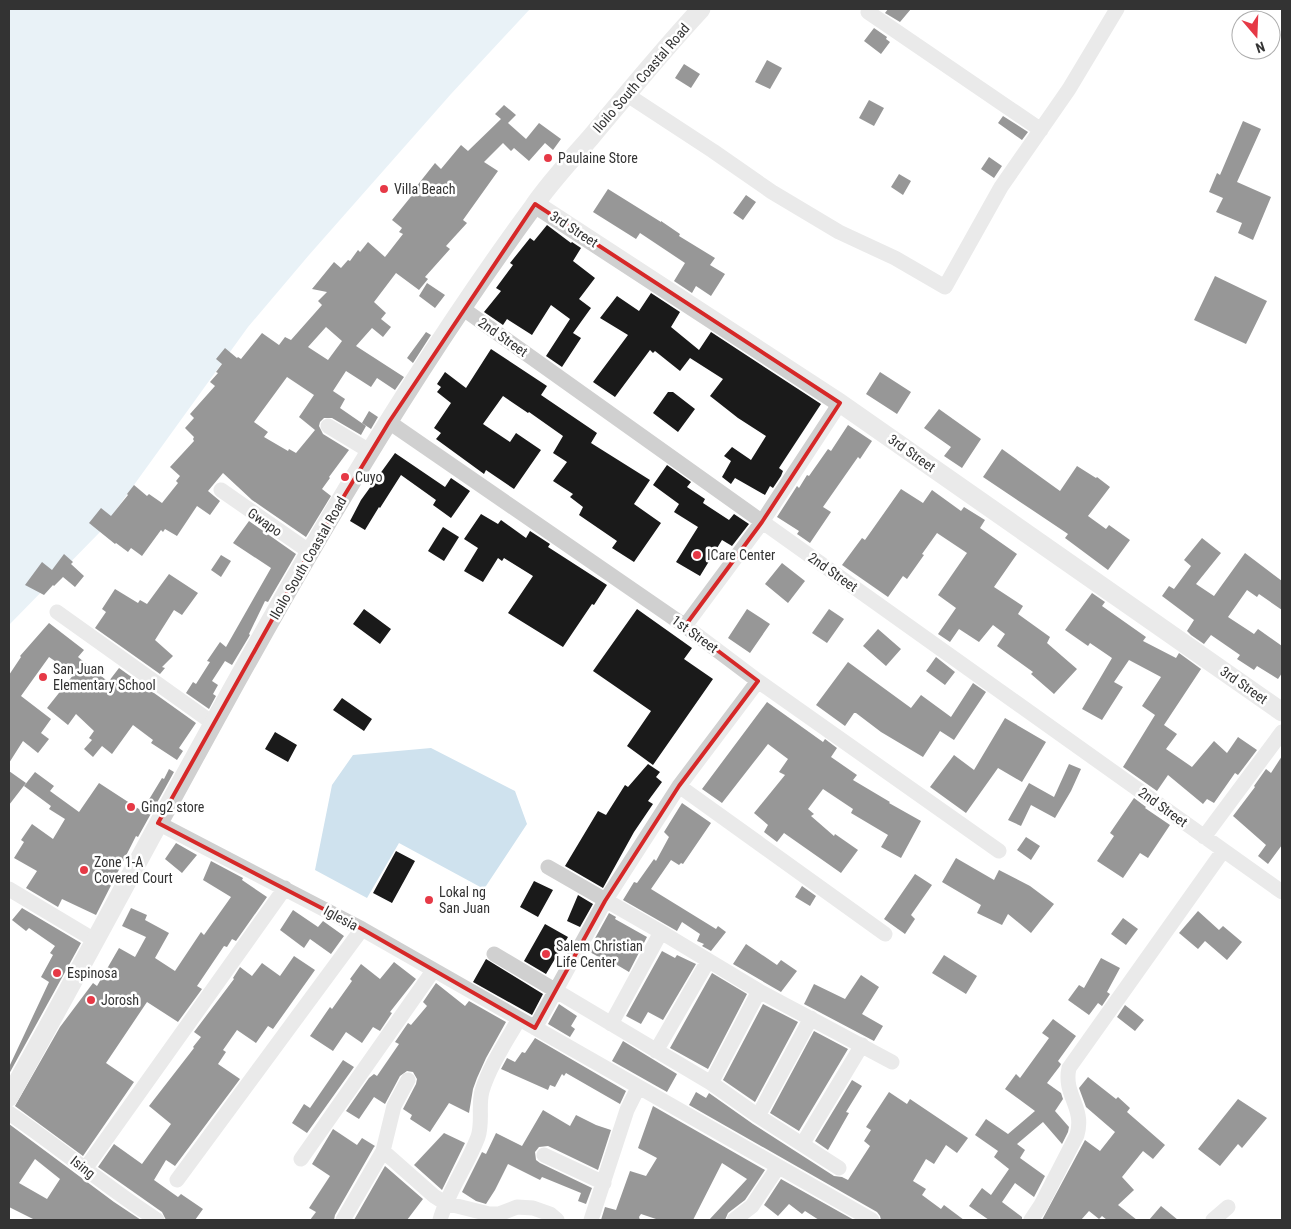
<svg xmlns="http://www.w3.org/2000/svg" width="1291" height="1229" viewBox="0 0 1291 1229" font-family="'Roboto Condensed',sans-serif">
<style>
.water{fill:#cfe2ee}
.building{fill:#1a1a1a;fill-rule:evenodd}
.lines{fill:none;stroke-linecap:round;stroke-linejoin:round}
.minor{stroke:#d0d0d0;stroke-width:15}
.tertiary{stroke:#d0d0d0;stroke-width:19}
.marked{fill:none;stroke:#d62828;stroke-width:4;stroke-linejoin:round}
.poi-dot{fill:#e63946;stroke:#fff;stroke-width:2}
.labels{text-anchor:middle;stroke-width:5;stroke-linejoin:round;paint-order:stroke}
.street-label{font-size:14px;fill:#333;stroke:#fff}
.poi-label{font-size:14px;fill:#333;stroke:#fff;text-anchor:start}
</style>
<rect width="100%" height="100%" fill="#fff"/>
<!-- water -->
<path class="water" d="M9,9H530L451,94L309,255L248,327L100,532L9,625Z
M431,748L515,791L527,824L484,889L399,843L367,898L315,870L332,785L353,755Z"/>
<!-- building -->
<path class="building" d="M888,9H911L900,22L885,13Z
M874,28L887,37L886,39L890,42L881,54L864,41Z
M767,60L782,68L770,89L755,82Z
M684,64L700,74L691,88L675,78Z
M869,100L884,108L874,126L859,118Z
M504,105L516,115L508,123L526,139L539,123L561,139L553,150L545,143L529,161L514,148L511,151L503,143L484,162L498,171L463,220L467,223L446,246L450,249L425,277L428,279L419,290L396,273L374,302L386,313L381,319L391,327L383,337L372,328L356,346L404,377L395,390L377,378L371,387L346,371L333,391L345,399L340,408L366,426L361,435L332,418H324L320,422L319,426L323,434L349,450L329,477L330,478L322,489L331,496L306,537L252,500L223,473L208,491L220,501L210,515L197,506L177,536L165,529L163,532L161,530L142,556L131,548L128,552L116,543L115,544L89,523L101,508L111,516L128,495L127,494L134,485L147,496L149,494L162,503L178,483L176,481L180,476L170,467L194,441L193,439L194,437L185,428L194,418L190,414L215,386L210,382L218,373L216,372L222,364L216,359L225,348L237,358L238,357L241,359L262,333L279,345L285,337L291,340L322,305L318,301L327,292L312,289L334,262L341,268L348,260L350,261L358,250L360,252L368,242L385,257L403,234L399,232L402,228L392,220L418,188L416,187L435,163L441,169L461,145L468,151L501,119L495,114ZM326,327L342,341L328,360L308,347ZM287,377L314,395L299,417L315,430L296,453L289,449L288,451L264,437L268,432L254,422Z
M1003,116L1028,132L1022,140L998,123Z
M1243,121L1261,129L1237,182L1271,197L1253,240L1238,233L1242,223L1216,212L1223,198L1209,192L1217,173L1220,175Z
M989,157L1002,166L994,178L981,169Z
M899,174L911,181L903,195L891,187Z
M608,189L661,222V221L680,234L679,236L715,258L710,265L725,274L711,296L696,286L692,293L674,281L685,263L640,233L636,239L593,212Z
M746,195L756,202L743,220L733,213Z
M547,225L571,243L572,242L581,248L573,261L595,278L579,299L591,308L573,333L581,338L562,367L546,356L570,319L551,305L532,335L507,319L503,325L484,312L501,291L496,288L513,265L510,263L530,238L534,241Z
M1215,276L1267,301L1246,344L1194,320Z
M427,283L445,295L435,308L419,296Z
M651,293L680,312L671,327L699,350L711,332L821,404L779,468L783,471L781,476L773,488L770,486L765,495L735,478L731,484L722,477L731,461L724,456L732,447L751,460L766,436L738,418L710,396L723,379L690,358L680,371L655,351L653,353L650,350L615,397L593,382L628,335L600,318L617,296L639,311Z
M426,332L431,335L413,363L407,358Z
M491,349L547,386L541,395L597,433L591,443L650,480L634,504L661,523L634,562L612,548L617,541L579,515L583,507L570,497L573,494L553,481L567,462L553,453L563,436L529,412L528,413L503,396L483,424L510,442L516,433L541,450L514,489L486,470L484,474L436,439L441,433L434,428L451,403L437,392L441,387L437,384L445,372L466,388Z
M880,372L911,392L897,414L866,394Z
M668,392H673L695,409L678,432L653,413Z
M939,409L981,439L962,468L944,456L951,447L924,428Z
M369,411L378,417L371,429L362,423Z
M848,425L872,441L860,459L858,457L823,507L831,512L810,543L797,534L799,531L777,517L797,486L799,488L807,475L809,476L828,449L831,451Z
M1002,449L1060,491L1077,466L1096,478L1097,477L1110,487L1088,516L1106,529L1109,525L1130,540L1108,570L1065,538L1068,534L983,477Z
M395,453L445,487L451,478L470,491L451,518L433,505L436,500L401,475L380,508L379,507L365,530L350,521L361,500Z
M667,465L691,482L687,487L705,499L703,503L729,520L734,514L749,524L732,546L722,540L700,576L676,562L698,527L674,512L679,504L653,485Z
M901,489L923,503L932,490L961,511L964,507L985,520L980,528L1017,554L994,587L1023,606L1018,614L1050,637L1047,643L1077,669L1054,694L1031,674L1033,672L997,646L1005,634L993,625L979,642L959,629L950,642L938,634L956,608L938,595L967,553L937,533L922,554L924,555L907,579L903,576L888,597L842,565L862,538L865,540Z
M481,514L498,524L501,520L526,538L530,531L550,544L548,547L607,585L594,605L592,604L563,647L508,613L533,576L504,558L502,561L498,558L483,582L464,571L478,548L464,539Z
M249,521L296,554L268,602L265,601L249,634L250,635L232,665L225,661L212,681L218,685L213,694L216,696L209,709L186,693L193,682L196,684L210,662L207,661L220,642L226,647L271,568L233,543Z
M443,527L459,537L444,561L428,551Z
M1202,538L1221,553L1196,584L1214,596L1245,553L1282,581V610L1259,594L1257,597L1247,590L1228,617L1254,634L1258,629L1282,646V673L1278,679L1257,666L1254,670L1237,659L1240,655L1211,635L1204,644L1191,635L1187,631L1194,620L1162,596L1169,586L1174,589L1191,566L1184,560Z
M64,554L73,562L71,564L84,576L75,587L63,577L54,586L53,585L44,595L25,585L42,562L52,570Z
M221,555L231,561L221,577L211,570Z
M782,563L805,581L788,603L765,584Z
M169,574L198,593L182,615L174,610L155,640L173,656L162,667L165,668L160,674L95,628L106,612L102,609L115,589L138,603L140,600L147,604Z
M1092,593L1105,602L1102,606L1146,637L1143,641L1176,658L1179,653L1201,669L1164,725L1177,734L1166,749L1192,767L1214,741L1227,753L1238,737L1257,750L1238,775L1235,773L1214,803L1207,799L1203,804L1168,775L1157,791L1123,767L1155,715L1142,706L1161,677L1129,660L1114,682L1123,687L1102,720L1082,709L1112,658L1090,643L1088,646L1065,630Z
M364,609L391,629L380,644L353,624Z
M637,609L692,648L684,659L713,679L653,765L627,746L651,711L593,671Z
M747,609L770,624L750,653L728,638Z
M829,609L844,619L827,643L812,633Z
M49,623L84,650L78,657L106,680L109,681L119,668L196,723L179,748L183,751L177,760L151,743L153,740L133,725L112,754L102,746L93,757L84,749L92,740L89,738L94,731L76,714L68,725L47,708L74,674L49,657L21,696L51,719L41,733L49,739L38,753L23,741L9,763V675L21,657L20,656Z
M878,629L901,649L886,666L863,646Z
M936,657L955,672L945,685L926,671Z
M848,662L911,708L921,695L951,717L973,683L986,692L954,740L940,731L923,757L881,732L856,713H854L845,726L816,705Z
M342,698L372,719L364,731L333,710Z
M767,702L823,742L825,739L837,748L831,757L857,775L853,780L890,802L889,803L921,821L901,858L881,847L888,835L851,813L853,809L823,789L808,809L814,814L811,816L834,836L835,834L858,850L841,873L784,833L777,842L764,832L768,825L754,813L785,775L779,772L788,759L768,744L722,803L702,789Z
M1005,718L1046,742L1022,782L998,768L966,813L930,787L954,755L974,770Z
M275,732L297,745L288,762L265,749Z
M1282,756V845L1268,864L1258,856L1266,845L1233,816L1255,787L1254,786L1266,769L1271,773Z
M648,764L660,772L656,777L662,782L648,801L653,804L634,832L603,888L565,866L598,811L606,815L625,785L628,787Z
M1069,764L1081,769L1071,791L1055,818L1031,805L1021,826L1008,820L1029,783L1054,797Z
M169,769L174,772L138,837L136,836L96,915L62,899L58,907L26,888L37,871L14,858L24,842L21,840L32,824L53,839L65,819L49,809L51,806L24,786L35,772L54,786L50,791L79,812L99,783L142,811L162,778L164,779Z
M9,771L26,783L9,805Z
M1134,798L1146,807L1145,808L1170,825L1148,858L1140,853L1123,878L1097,861L1114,836L1110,833Z
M682,803L711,823L683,864L681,863L679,865L671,860L651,889L716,929L718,926L726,932L711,951L702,946L704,944L697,941L700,934L682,922L677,931L623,900L634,882L637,883L654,859L656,861L669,837L664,832Z
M1026,837L1040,846L1031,860L1017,850Z
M176,843L197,855L182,873L165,859Z
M396,851L415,861L392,903L373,893Z
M956,858L994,880L999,870L1030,886L1054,904L1031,933L1008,914L1002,925L977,913L981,905L942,882Z
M211,861L243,878L242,880L267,897L236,941L232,939L227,947L224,946L197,986L202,989L178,1022L147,1002L106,1063L134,1082L83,1156L15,1106L60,1027L93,983L97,986L119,948L135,957L146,937L122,926L131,908L147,915L145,920L169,933L155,958L175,971L201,932L204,935L231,897L203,880Z
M915,874L932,885L911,915L915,919L905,934L884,919Z
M534,881L553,890L538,917L520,907Z
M802,886L816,896L810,906L795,897Z
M578,895L593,904L580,927L567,921Z
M22,908L81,943L9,1074V1067L49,982L41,977L53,955L50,953L55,946L29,928L26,931L12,920Z
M293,910L318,927L323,921L344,936L331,954L310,939L304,948L280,930Z
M1198,911L1219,930L1223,926L1242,942L1227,960L1205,941L1198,949L1179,933Z
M609,913L616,917L615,919L647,937L629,972L607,959L606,961L588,951Z
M1123,918L1138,929L1126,945L1111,934Z
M545,924L568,937L546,974L524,961Z
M746,944L777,965L781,960L797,971L781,992L733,964Z
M662,951L675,958L677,955L696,964L663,1020L648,1012L641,1024L626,1016Z
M944,955L977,976L966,994L932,973Z
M294,956L315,970L273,1029L268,1026L256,1043L237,1030L223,1050L226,1052L218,1064L240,1079L175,1166L166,1160L154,1180L178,1197L181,1194L203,1209L195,1220H166L162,1212L98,1167L114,1144L142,1164L171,1124L149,1106L194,1048L193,1047L201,1037L194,1032L234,979L233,978L240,967L252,976L262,963L280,976Z
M1101,958L1120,968L1107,992L1110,994L1102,1006L1098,1003L1089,1015L1068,1000L1079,985L1084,988Z
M486,959L543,994L532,1015L473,982Z
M394,962L416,979L390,1012L392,1013L380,1031L373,1027L362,1043L346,1032L333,1051L310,1036L330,1007L332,1009L352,981L350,979L361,964L380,979Z
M712,973L747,994L708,1069L670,1048Z
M861,975L879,987L862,1014L883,1026L874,1041L804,1004L814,984L845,999Z
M436,983L465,1006L469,1001L506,1022L486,1058L477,1078L473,1089L469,1113L449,1103L430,1132L410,1119L412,1115L403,1109L416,1084L417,1079L413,1072L407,1071L400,1076L385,1104L374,1097L359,1119L346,1111L369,1078L374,1074L377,1076L399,1044L395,1042L408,1023L411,1025L427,1006L423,1002Z
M559,1004L577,1016L571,1026L575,1029L570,1037L548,1024Z
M763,1004L798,1022L755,1102L723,1080Z
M1125,1005L1144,1020L1135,1031L1117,1017Z
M1053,1019L1076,1036L1058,1061L1061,1064L1060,1066L1047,1083L1061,1093L1063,1099L1055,1111L1069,1127L1068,1132L1062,1144L1043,1122L1017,1144L1025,1150L1020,1158L1045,1176L1034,1197L1015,1183L1002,1202L1022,1217V1220H989L969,1206L982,1188L991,1195L1009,1169L994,1157L998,1151L975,1135L986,1119L1008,1134L1035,1111L1005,1089L1016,1074L1020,1078L1049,1038L1042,1033Z
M814,1031L848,1049L799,1131L770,1113Z
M535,1038L626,1091L620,1104L566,1073L564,1076L562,1074L555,1087L550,1085L548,1090L501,1069L507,1058L515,1062L522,1052L525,1053Z
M623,1041L677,1074L667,1092L612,1061Z
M343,1060L354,1067L307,1133L292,1123L304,1104L310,1108Z
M1088,1077L1116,1099L1118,1097L1130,1108L1127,1112L1165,1145L1153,1159L1143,1151L1122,1177L1134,1190L1118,1205L1137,1220H1107L1102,1216L1099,1219L1089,1211L1081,1220H1042L1085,1140L1100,1151L1115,1132L1086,1107L1079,1088Z
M852,1080L862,1086L846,1112L849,1113L828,1150L815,1141Z
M696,1092L706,1098L709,1093L753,1124L834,1176L842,1177L848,1180L870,1146L864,1141L871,1130L866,1127L889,1092L907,1104L910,1099L968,1138L957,1153L946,1145L934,1164L926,1159L913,1181L926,1189L922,1195L941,1209L944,1205L964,1220H881L880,1216L877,1212L689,1105Z
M1238,1099L1267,1118L1242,1148L1238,1144L1220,1166L1198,1149Z
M653,1106L765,1170L745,1200L728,1213L725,1220H709L747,1179L722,1163L693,1220H659L641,1214L639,1217L640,1220H601L605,1207L616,1210L630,1171L646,1176L657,1158L638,1148Z
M543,1110L570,1126L576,1115L596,1125L611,1130L598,1170L548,1146L539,1147L535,1152L536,1160L540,1163L592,1188L586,1204L578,1201L581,1193L542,1177L540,1180L508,1164L495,1190L486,1204L476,1201L462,1192L482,1152L486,1154L496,1133L522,1146Z
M9,1124L114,1202L141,1220H35L9,1207ZM35,1159L60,1179L47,1199L19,1183Z
M333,1129L357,1145L362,1138L375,1146L374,1147L335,1215L334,1220H310L316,1212L309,1208L330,1176L312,1164Z
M444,1133L465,1143L442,1190L414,1165Z
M385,1166L423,1199L407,1220H354Z
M781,1179L854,1220H819L805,1211L802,1214L789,1204L778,1216L764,1205Z
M1161,1206L1178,1220H1149Z"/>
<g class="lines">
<!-- minor -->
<path class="minor" d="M868,12L1041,130
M626,94L713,151L772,192L839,232L895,258L945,287L1001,187L1069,89L1117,9
M462,308L1282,892
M389,422L685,626L758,681L999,851
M328,426L371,452
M221,490L310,552
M57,612L214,724
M685,626L762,522L840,403
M679,786L885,934
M158,823L362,929L872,1220
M1204,837L1282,732
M548,867L661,932L759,991L892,1062
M9,889L96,941
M494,954L711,1083L758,1116L839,1168
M611,1024L661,932
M535,1028L605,901L679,786L758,681
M656,1051L708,961
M711,1083L759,991
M9,1113C59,1147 106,1187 157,1220
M758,1116L811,1018
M803,1143L862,1045
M383,1151L434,1196L445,1203L489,1214H499L517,1207L533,1208L550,1214L557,1220
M544,1155L604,1183
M301,1159L433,971
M85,1169L285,888
M177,1180L362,929
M343,1220L383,1151L394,1106L408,1080
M440,1220C448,1191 467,1166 478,1137C483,1122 478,1106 482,1091C490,1065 506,1042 519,1019
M591,1220L627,1110L638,1088
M734,1220L752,1206L778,1167
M1031,1220L1041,1205L1077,1135C1085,1107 1063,1095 1069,1068L1223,851
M1213,1220L1228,1207"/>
<!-- tertiary -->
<path class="tertiary" d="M535,204L840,403L1282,712
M9,1097C177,797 329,485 533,207C550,182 571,160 591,137C627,94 663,50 701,9"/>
</g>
<!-- marked area -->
<path d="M0 0H1291V1229H0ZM535,204L840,403L762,522L685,626L758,681L679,786L605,901L535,1028L362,929L158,823L310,552L389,422Z" fill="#fff" fill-opacity=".55" fill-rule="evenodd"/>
<path class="marked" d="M535,204L840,403L762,522L685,626L758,681L679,786L605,901L535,1028L362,929L158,823L310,552L389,422Z"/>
<!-- markers -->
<g class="poi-dot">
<circle cx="548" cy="158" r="5"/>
<circle cx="384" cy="189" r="5"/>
<circle cx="345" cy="477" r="5"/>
<circle cx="697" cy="555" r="5"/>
<circle cx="43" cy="677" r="5"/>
<circle cx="131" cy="807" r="5"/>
<circle cx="84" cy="870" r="5"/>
<circle cx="429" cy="900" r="5"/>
<circle cx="546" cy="954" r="5"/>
<circle cx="57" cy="973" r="5"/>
<circle cx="91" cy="1000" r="5"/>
</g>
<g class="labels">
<!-- street labels -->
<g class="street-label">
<text transform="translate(641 78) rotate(-49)" y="5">Iloilo South Coastal Road</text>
<text transform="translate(574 229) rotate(33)" y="5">3rd Street</text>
<text transform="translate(503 337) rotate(35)" y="5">2nd Street</text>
<text transform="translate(912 453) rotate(35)" y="5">3rd Street</text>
<text transform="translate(265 522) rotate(35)" y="5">Gwapo</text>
<text transform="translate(308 558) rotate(-60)" y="5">Iloilo South Coastal Road</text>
<text transform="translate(833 572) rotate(35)" y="5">2nd Street</text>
<text transform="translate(695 634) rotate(36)" y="5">1st Street</text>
<text transform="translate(1244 685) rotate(35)" y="5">3rd Street</text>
<text transform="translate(1163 807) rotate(36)" y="5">2nd Street</text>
<text transform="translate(341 918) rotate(28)" y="5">Iglesia</text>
<text transform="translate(83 1167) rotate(38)" y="5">Ising</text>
</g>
<!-- poi labels -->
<g class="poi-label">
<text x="558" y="163">Paulaine Store</text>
<text x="394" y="194">Villa Beach</text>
<text x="355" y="482">Cuyo</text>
<text x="707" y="560">ICare Center</text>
<text x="53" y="674">San Juan<tspan x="53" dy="16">Elementary School</tspan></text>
<text x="141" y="812">Ging2 store</text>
<text x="94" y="867">Zone 1-A<tspan x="94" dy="16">Covered Court</tspan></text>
<text x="439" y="897">Lokal ng<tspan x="439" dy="16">San Juan</tspan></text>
<text x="556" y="951">Salem Christian<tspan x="556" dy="16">Life Center</tspan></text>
<text x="67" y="978">Espinosa</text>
<text x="101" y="1005">Jorosh</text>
</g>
</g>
<!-- border -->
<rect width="1291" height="1229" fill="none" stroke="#333333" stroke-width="20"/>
<!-- north arrow -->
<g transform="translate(1256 35) rotate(161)"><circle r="24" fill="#ffffff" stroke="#adadad"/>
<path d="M0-4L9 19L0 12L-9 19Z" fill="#e63946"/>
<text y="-8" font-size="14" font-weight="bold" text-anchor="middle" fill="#333333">N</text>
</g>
</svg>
